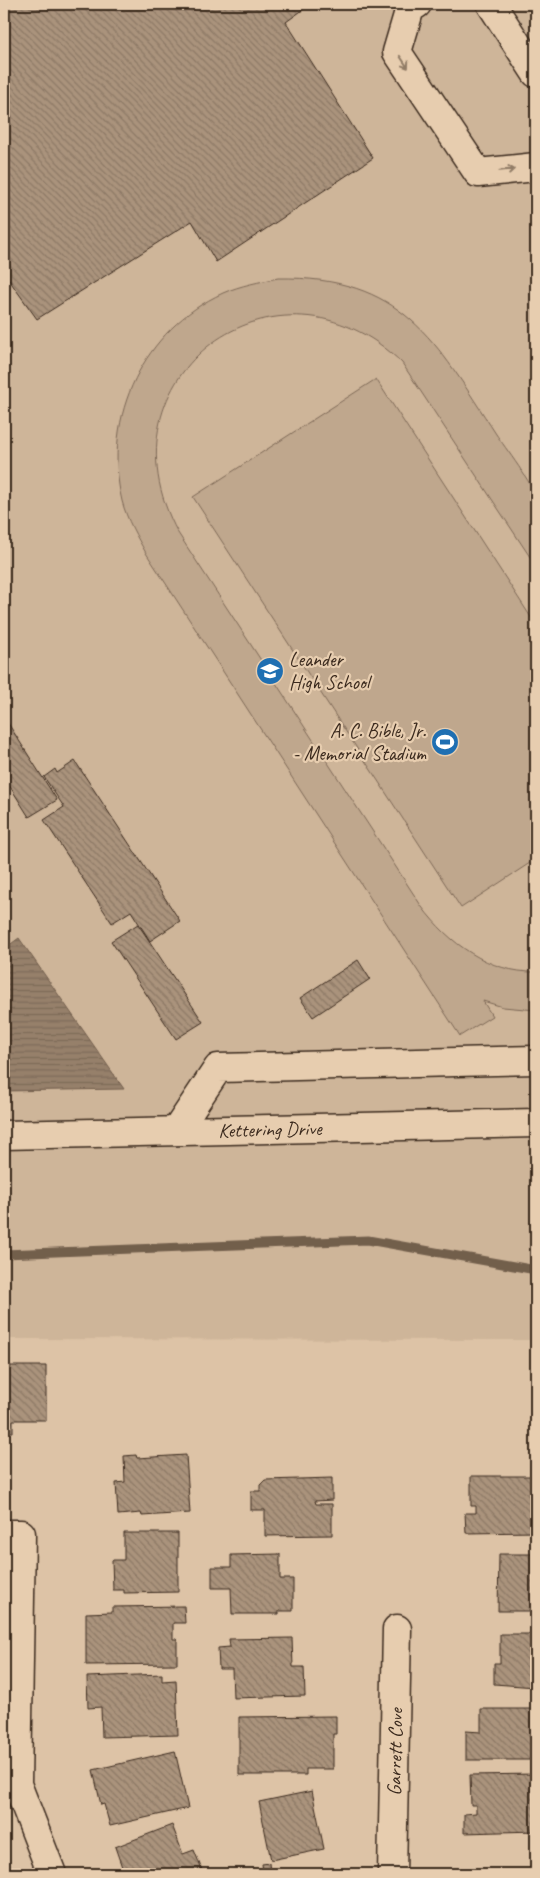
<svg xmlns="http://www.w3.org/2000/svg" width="540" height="1878" viewBox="0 0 540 1878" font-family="Caveat,sans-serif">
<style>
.built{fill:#ceb599}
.pitch{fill:#bfa78d;stroke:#7d6856}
.water{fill:url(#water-rules);stroke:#725e4c}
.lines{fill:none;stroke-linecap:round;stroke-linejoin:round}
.stream{stroke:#725e4c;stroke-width:9}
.building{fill:url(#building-back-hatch);stroke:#3b2a1e}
.minor-casing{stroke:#3b2a1e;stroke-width:31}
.minor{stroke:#e7cdaf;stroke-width:28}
.oneway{stroke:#917c66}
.labels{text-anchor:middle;stroke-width:4.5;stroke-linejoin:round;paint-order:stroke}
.poi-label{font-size:20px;fill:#3b2a1e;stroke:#e7cdaf;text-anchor:start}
.street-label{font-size:20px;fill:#3b2a1e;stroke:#e7cdaf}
</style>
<defs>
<pattern id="water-rules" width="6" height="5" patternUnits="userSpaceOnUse" patternTransform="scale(1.25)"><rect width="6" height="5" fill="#96806b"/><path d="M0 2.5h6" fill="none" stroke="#7c6957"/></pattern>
<pattern id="building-back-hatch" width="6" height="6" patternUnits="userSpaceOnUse" patternTransform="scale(1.25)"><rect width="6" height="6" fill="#aa937c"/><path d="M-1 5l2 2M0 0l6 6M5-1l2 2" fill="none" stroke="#8c7865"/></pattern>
</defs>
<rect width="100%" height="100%" fill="#ddc3a6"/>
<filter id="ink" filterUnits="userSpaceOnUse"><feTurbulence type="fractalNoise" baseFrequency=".02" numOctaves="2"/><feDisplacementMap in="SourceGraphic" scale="10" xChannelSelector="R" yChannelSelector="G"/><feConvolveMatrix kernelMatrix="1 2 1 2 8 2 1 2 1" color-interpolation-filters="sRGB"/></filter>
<g filter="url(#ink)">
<!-- built -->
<path class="built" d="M4,4H536V1340L4,1339Z"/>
<!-- pitch -->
<path class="pitch" d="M278,278C403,276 435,340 496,434C504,446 535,487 536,498C539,520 536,544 536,566L402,363C278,241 93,376 178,533L422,907C449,943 489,973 536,972V1010L503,1007L483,1001L492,1016L460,1036L146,553C137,537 127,520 122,501C102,416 144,329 223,293C241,285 260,282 278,278Z
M376,379L536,625V859L461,908L193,497Z"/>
<!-- water -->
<path class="water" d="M19,938L124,1089L4,1091V949Z"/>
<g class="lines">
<!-- stream -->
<path class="stream" d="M4,1254L368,1240L536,1270"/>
</g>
<!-- building -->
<path class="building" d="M4,4H311L286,22L373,158L216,262L192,221L37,319L4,273Z
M4,717L57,800L29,817L4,777Z
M75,761L180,921L150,941L131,911L112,923L44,820L64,807L44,777L55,769L57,773Z
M138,924L203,1022L176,1039L111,941Z
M358,960L370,979L313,1017L300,998Z
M4,1366H46V1420H13V1432H4Z
M136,1455L137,1458L186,1455L190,1513L142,1516L141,1513L118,1515L116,1483L125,1482L124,1456Z
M471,1476H536V1532L466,1533L465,1513H476V1506H471Z
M332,1478V1500L315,1501L316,1504H332V1535L265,1536V1510H251V1491H260V1485L265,1480Z
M124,1533H178V1592L124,1593V1590H113L112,1560H124Z
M280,1554V1579H293V1611H279V1614H232L231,1588H212V1567H231V1555Z
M499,1554H536V1611H498Z
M184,1606L185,1623H173V1639H177V1664L86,1665V1613L112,1612V1607Z
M500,1634H536V1687L494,1684V1663H500Z
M292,1638L293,1667H304L305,1696L233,1698L232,1669H219L218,1648L230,1647L229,1639Z
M162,1674V1681L176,1680L178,1735L102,1737L101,1707L88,1708L87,1677Z
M481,1709H536V1760H466V1731L481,1732Z
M336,1716V1734H333V1769H306V1775H239V1717Z
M175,1751L188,1808L110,1826L104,1804L101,1805L93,1770Z
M536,1774V1831L464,1833V1814L476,1813V1805H471L470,1775Z
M312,1791L324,1849L271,1860L259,1802Z
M172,1825L183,1854L194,1850L202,1870L190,1874H112L123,1870L115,1847Z
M269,1863L270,1872H263L262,1864Z"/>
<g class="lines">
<!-- minor casing -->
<g class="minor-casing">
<g id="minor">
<path d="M417,4L410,8L397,52L478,173L536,167"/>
<path d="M491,4L536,73"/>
<path d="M176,1131L218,1068L536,1060"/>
<path id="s1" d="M4,1135L536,1123"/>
<path d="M4,1534H21L17,1784L52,1874"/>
<path id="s2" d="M392,1874L397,1629"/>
</g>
</g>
<!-- minor -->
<use href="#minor" class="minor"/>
</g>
<!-- one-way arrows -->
<defs><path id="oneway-shaft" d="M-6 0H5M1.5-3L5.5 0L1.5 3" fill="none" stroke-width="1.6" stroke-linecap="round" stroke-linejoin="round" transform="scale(1.25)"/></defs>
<g class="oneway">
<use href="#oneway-shaft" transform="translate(404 62) rotate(56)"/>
<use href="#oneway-shaft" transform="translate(507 170) rotate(-6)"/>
</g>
</g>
<!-- icons -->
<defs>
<g id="school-disc" transform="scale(1.4375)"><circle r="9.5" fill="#1f6fb2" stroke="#e7cdaf"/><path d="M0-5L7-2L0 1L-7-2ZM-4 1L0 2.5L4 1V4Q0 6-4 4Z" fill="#fff"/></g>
<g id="stadium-disc" transform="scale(1.4375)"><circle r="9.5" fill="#1f6fb2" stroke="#e7cdaf"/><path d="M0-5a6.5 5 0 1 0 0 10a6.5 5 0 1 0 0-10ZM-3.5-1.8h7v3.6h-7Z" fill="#fff"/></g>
</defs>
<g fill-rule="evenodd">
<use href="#school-disc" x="270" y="671"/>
<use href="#stadium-disc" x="445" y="742"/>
</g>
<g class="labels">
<!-- poi labels -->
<g class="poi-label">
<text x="289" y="666">Leander<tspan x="289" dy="23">High School</tspan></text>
<text x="426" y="737" text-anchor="end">A. C. Bible, Jr.<tspan x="426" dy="23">- Memorial Stadium</tspan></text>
</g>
<!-- street labels -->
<g class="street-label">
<text dy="7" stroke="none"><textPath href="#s1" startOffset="266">Kettering Drive</textPath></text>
<text dy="7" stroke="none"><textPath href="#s2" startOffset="122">Garrett Cove</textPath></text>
</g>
</g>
<!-- margin -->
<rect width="540" height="1878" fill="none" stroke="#e7cdaf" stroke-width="20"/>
<rect x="10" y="10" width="520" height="1858" fill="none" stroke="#3b2a1e" stroke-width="2" filter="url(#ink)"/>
</svg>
